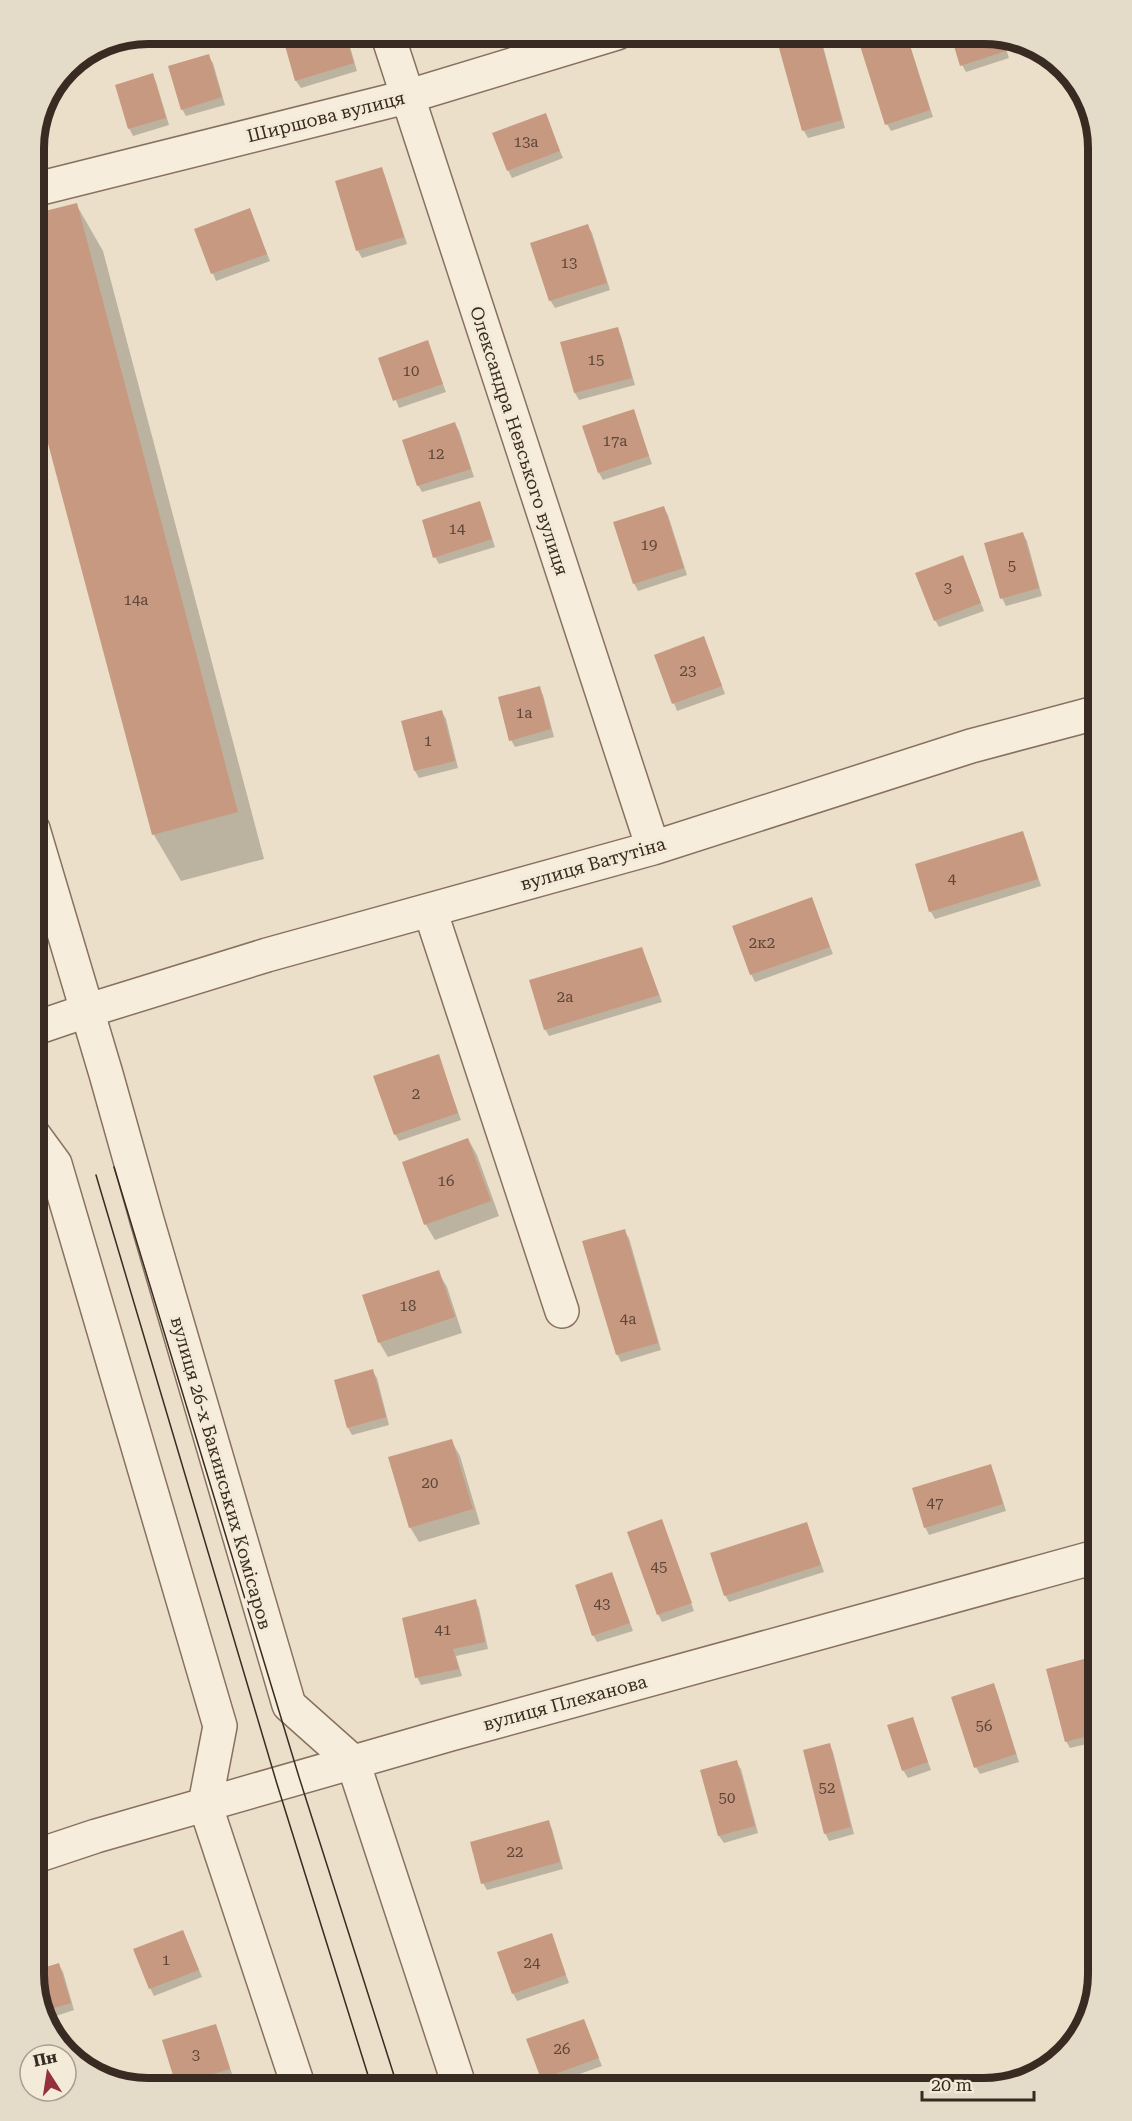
<svg xmlns="http://www.w3.org/2000/svg" width="1132" height="2121" viewBox="0 0 1132 2121" font-family="'Roboto Serif',serif">
<style>
.shadow{fill:#0003}
.building{fill:#c89981}
.lines{fill:none;stroke-linecap:round;stroke-linejoin:round}
.minor-casing{stroke:#88715f;stroke-width:36}
.minor{stroke:#f7eddc;stroke-width:33}
.tram{stroke:#392b21;stroke-width:1.5}
.labels{text-anchor:middle;stroke-width:6;stroke-linejoin:round;paint-order:stroke}
.number-label{font-size:15px;fill:#5d4639}
.street-label{font-size:18px;fill:#392b21;stroke:#f4ead8}
.rim{fill:none;stroke:#392b21;stroke-width:8}
</style>
<rect width="100%" height="100%" fill="#ecdfc9"/>
<!-- shadow -->
<path class="shadow" d="M294,33H346L357,71L301,88L296,81Z
M858,33H906L933,117L891,131L887,124Z
M992,33L1002,37L1009,58L966,72L962,65Z
M819,39L823,46L845,128L808,138L804,131L781,49Z
M208,56L213,63L225,105L186,116L182,109Z
M152,75L156,82L169,125L133,136L129,128Z
M545,115L563,158L512,178L508,170Z
M381,169L385,176L407,244L362,258L358,251L337,182Z
M76,204L103,251L264,859L181,881L154,835L33,382Z
M249,210L270,261L216,281L196,230Z
M588,226L592,233L610,290L555,308L550,300Z
M617,329L621,336L635,385L579,400L575,393L562,343Z
M427,342L446,392L399,408L380,359Z
M633,411L652,464L603,480L599,473Z
M455,424L459,431L474,477L422,492L418,485Z
M479,503L483,510L495,547L439,564L435,557Z
M664,508L668,515L687,575L638,591L634,583Z
M1023,534L1027,541L1042,596L1006,606L1002,598Z
M963,557L984,611L939,627L935,620Z
M707,645L725,694L677,711L656,655Z
M539,688L543,695L554,737L515,747L511,740Z
M442,712L446,719L458,768L419,778L415,771Z
M1022,833L1026,840L1041,886L935,919L931,912L916,865Z
M811,899L833,954L755,982L751,974Z
M645,956L662,1002L549,1036L545,1029Z
M438,1056L461,1120L399,1141L395,1134Z
M468,1139L477,1155L499,1216L435,1240L426,1225L403,1163Z
M624,1231L629,1238L661,1350L621,1362L617,1354Z
M438,1272L447,1287L462,1333L388,1357L379,1342Z
M372,1371L377,1378L389,1425L352,1435L348,1428Z
M451,1440L460,1456L480,1524L419,1542L410,1527Z
M990,1466L994,1473L1006,1511L929,1535L925,1527Z
M662,1521L694,1611L662,1622L658,1614Z
M807,1524L824,1572L729,1602L725,1595Z
M612,1574L633,1631L597,1642L593,1635Z
M475,1601L479,1608L488,1649L456,1656L462,1676L421,1685L417,1677Z
M1083,1661L1087,1668L1099,1714V1741L1070,1748L1066,1741Z
M993,1685L997,1692L1019,1762L980,1774L976,1767Z
M912,1718L931,1770L908,1778L903,1770Z
M829,1744L833,1752L854,1834L829,1841L825,1833Z
M736,1762L741,1769L758,1833L724,1843L719,1836L702,1771Z
M548,1821L552,1829L563,1869L487,1890L483,1883Z
M183,1931L202,1977L154,1996L150,1988Z
M551,1935L569,1983L517,2001L513,1993Z
M59,1965L63,1972L74,2010L44,2020L33,1973Z
M583,2020L602,2066L546,2086L542,2079Z
M215,2025L219,2033L233,2077L196,2088H179L164,2041Z"/>
<!-- building -->
<path class="building" d="M289,33H345L354,63L295,81L282,35Z
M856,33H906L930,110L885,125Z
M950,33H992L1001,37L1006,51L960,66Z
M820,37L842,120L802,131L779,48Z
M209,54L222,97L181,110L168,66Z
M153,73L166,118L128,129L115,85Z
M546,113L560,151L507,171L492,133Z
M382,167L404,237L356,251L335,181Z
M77,203L238,812L152,835L33,387V214Z
M250,208L267,254L211,274L194,229Z
M588,224L607,283L549,301L530,243Z
M618,327L632,378L574,393L560,342Z
M428,340L443,384L393,401L378,358Z
M634,409L649,456L598,473L582,426Z
M455,422L471,469L417,486L402,440Z
M480,501L492,539L433,558L422,520Z
M664,506L684,568L633,584L613,522Z
M1023,532L1039,588L1000,599L984,543Z
M963,555L981,603L934,621L915,573Z
M704,636L722,686L672,704L654,655Z
M540,686L551,729L509,741L498,697Z
M442,710L455,761L414,771L401,721Z
M1023,831L1038,879L929,912L915,864Z
M812,897L830,947L750,975L732,926Z
M642,947L659,995L544,1030L529,980Z
M439,1054L458,1113L394,1135L373,1076Z
M468,1138L491,1201L424,1225L402,1162Z
M625,1229L658,1343L616,1355L582,1241Z
M439,1270L455,1317L378,1343L362,1295Z
M373,1369L386,1417L347,1428L334,1380Z
M452,1439L473,1509L409,1528L388,1457Z
M991,1464L1003,1504L924,1528L912,1488Z
M662,1519L692,1603L657,1615L627,1532Z
M807,1522L821,1565L724,1596L710,1553Z
M612,1572L630,1623L592,1636L575,1585Z
M476,1599L485,1642L453,1649L459,1669L415,1678L402,1618Z
M1084,1659L1099,1718V1733L1065,1742L1046,1669Z
M994,1683L1016,1754L974,1768L951,1697Z
M913,1717L928,1762L902,1771L887,1725Z
M830,1743L851,1827L824,1834L803,1750Z
M737,1760L755,1826L718,1836L700,1770Z
M549,1820L560,1862L481,1884L470,1842Z
M183,1930L199,1970L149,1989L133,1949Z
M552,1933L566,1975L512,1994L497,1952Z
M59,1963L71,2003L41,2012L33,1971Z
M584,2019L599,2058L541,2079L526,2039Z
M216,2024L230,2069L176,2085L162,2040Z"/>
<g class="lines">
<!-- minor casing -->
<g class="minor-casing">
<path id="minor" d="M387,33L653,848
M33,190L406,97L617,33
M33,829L106,1074L147,1220L289,1705L353,1762L460,2088
M430,910L562,1311
M33,1029L86,1011L267,955L653,848L971,746L1099,712
M33,1134L55,1164L220,1726L205,1804L299,2088
M33,1857L96,1836L451,1734L1099,1556"/>
</g>
<!-- minor -->
<use href="#minor" class="minor"/>
<!-- tram -->
<path class="tram" d="M114,1167L299,1777L398,2088
M96,1175L277,1784L372,2088"/>
</g>
<g class="labels">
<!-- number labels -->
<g class="number-label">
<text x="526" y="147">13а</text>
<text x="569" y="268">13</text>
<text x="596" y="365">15</text>
<text x="411" y="376">10</text>
<text x="615" y="446">17а</text>
<text x="436" y="459">12</text>
<text x="457" y="534">14</text>
<text x="649" y="550">19</text>
<text x="1012" y="571">5</text>
<text x="948" y="593">3</text>
<text x="136" y="605">14а</text>
<text x="688" y="676">23</text>
<text x="524" y="718">1а</text>
<text x="428" y="746">1</text>
<text x="952" y="884">4</text>
<text x="762" y="948">2к2</text>
<text x="565" y="1002">2а</text>
<text x="416" y="1099">2</text>
<text x="446" y="1186">16</text>
<text x="408" y="1311">18</text>
<text x="628" y="1324">4а</text>
<text x="430" y="1488">20</text>
<text x="935" y="1508">47</text>
<text x="659" y="1572">45</text>
<text x="602" y="1609">43</text>
<text x="443" y="1635">41</text>
<text x="984" y="1731">56</text>
<text x="827" y="1793">52</text>
<text x="727" y="1803">50</text>
<text x="515" y="1857">22</text>
<text x="166" y="1965">1</text>
<text x="532" y="1968">24</text>
<text x="562" y="2054">26</text>
<text x="196" y="2060">3</text>
</g>
<!-- street labels -->
<g class="street-label">
<text transform="translate(326 117) rotate(-14)" y="6">Ширшова вулиця</text>
<text transform="translate(519 441) rotate(72)" y="6">Олександра Невського вулиця</text>
<text transform="translate(593 864) rotate(-16)" y="6">вулиця Ватутіна</text>
<text transform="translate(221 1473) rotate(74)" y="6">вулиця 26-х Бакинських Комісаров</text>
<text transform="translate(565 1703) rotate(-15)" y="6">вулиця Плеханова</text>
</g>
</g>
<!-- crop -->
<path d="M0 0H1132V2121H0ZM148 44H984A104 104 0 0 1 1088 148V1974A104 104 0 0 1 984 2078H148A104 104 0 0 1 44 1974V148A104 104 0 0 1 148 44Z" fill="#e5dbc9" fill-rule="evenodd"/>
<path class="rim" d="M148 44H984A104 104 0 0 1 1088 148V1974A104 104 0 0 1 984 2078H148A104 104 0 0 1 44 1974V148A104 104 0 0 1 148 44Z"/>
<!-- north arrow -->
<g transform="translate(48 2073) rotate(348)"><circle r="28" fill="#f4ead8" stroke="#a99e8f" stroke-width="1.5"/>
<path d="M0-4.5L10 22L0 15L-10 22Z" fill="#93323a"/>
<text y="-9" font-size="16" font-weight="bold" text-anchor="middle" fill="#392b21">Пн</text>
</g>
<!-- scale -->
<path d="M922 2091v9h112v-9" fill="none" stroke="#392b21" stroke-width="3"/>
<text x="931" y="2091" font-size="18" fill="#392b21" stroke="#f4ead8" stroke-width="4.5" paint-order="stroke">20 m</text>
</svg>
